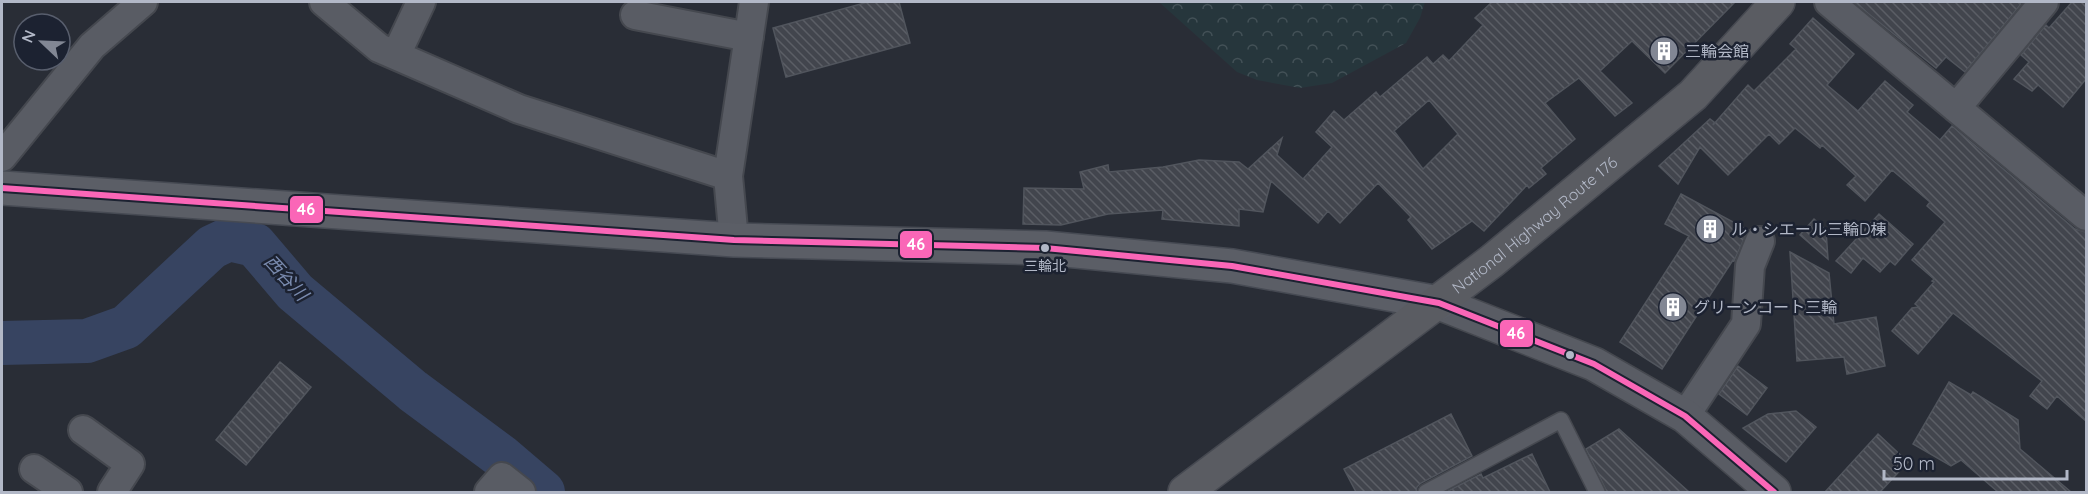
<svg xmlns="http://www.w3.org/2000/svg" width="2088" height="494" viewBox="0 0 2088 494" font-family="Quicksand,'Noto Sans JP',sans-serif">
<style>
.forest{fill:url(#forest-crowns)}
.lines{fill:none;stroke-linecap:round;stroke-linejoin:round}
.river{stroke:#374461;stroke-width:44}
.building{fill:url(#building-back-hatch);stroke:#51555d;stroke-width:1.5;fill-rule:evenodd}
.service-casing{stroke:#45484f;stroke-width:18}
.minor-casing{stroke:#45484f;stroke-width:32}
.tertiary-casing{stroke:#45484f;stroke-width:36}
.primary-casing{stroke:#464a53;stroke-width:36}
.trunk-casing{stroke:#464951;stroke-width:36}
.service{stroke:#595c64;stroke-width:15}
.minor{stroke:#595c64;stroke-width:28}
.tertiary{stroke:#595c64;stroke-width:33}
.primary{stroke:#5b5e66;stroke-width:33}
.trunk{stroke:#5a5c62;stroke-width:33}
.bus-1-casing{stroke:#1c2231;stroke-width:10}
.bus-1{stroke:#fa66b7;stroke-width:6}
.bus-dot{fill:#b2b8c7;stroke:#1c2231;stroke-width:2}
.labels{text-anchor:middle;stroke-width:5;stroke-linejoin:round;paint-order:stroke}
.bus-label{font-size:14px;fill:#b2b8c7;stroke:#1c2231}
.poi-label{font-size:16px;fill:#b2b8c7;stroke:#1c2231;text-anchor:start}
.street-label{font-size:16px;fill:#b2b8c7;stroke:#1c2231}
.water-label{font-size:18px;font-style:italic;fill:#7a8baf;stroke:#1c2231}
.line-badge{stroke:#1c2231;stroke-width:2}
.badge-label{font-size:16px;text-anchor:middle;font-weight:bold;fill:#fff}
</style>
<defs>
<pattern id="forest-crowns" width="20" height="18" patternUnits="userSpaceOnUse" patternTransform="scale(1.5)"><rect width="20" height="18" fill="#26363c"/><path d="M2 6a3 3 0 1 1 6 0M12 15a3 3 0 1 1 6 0" fill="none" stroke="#435157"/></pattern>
<pattern id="building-back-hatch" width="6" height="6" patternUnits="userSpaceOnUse" patternTransform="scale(1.5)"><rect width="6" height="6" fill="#42454d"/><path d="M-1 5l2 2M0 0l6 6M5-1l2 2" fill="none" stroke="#5b5e65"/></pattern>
</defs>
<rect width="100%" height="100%" fill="#292d36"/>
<!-- forest -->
<path class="forest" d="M1159,2H1425L1420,18L1406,43L1332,83L1300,88L1257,80L1237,72Z"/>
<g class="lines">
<!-- river -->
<path class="river" d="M2,343L87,341L126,327L212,247L229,239L255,245L295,292L413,391L502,457L543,492"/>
</g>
<!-- building -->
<path class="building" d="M868,2H899L910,43L786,77L773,28Z
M1492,2H1735L1665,73L1632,41L1600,71L1632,103L1615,116L1579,78L1545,103L1575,139L1541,168L1546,174L1529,188L1527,185L1484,231L1472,221L1432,249L1408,220L1411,217L1378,183L1340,223L1328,211L1318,223L1271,181L1263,212L1239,209V226L1162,219L1163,210L1108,214L1061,225L1023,224L1024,188L1084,189L1080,172L1108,165L1109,172L1163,167L1199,160L1239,162L1248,169L1282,138L1277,155L1303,179L1332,147L1316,132L1334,111L1344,120L1376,92L1380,97L1427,57L1433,64L1443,55L1449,61L1483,25L1475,18ZM1429,100L1458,134L1423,169L1394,131Z
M1854,2H2018L2021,4L1965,72L1946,57L1936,68Z
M2072,2H2086V79L2063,107L2038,85L2032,91L2014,79L2029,62L2021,55L2046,25L2049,28Z
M1813,18L1854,54L1827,85L1858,111L1885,81L1913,105L1907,112L1940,140L1952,126L2075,229L2086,232V421L2057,396L2047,409L2030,396L2042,381L1953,313L1918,354L1892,331L1912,308L1919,307L1915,304L1934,282L1932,281L1934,279L1912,260L1945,222L1927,206L1930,202L1892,170L1865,201L1847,185L1856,176L1822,145L1820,148L1795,128L1779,144L1769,134L1728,175L1700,147L1678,184L1659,166L1710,119L1714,122L1713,125L1748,85L1754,91L1796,49L1790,44Z
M1681,194L1748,230L1734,261L1733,260L1662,369L1620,342L1689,236L1665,224Z
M1879,214L1913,244L1895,265L1890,261L1880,272L1863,258L1851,273L1836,261Z
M1814,219L1826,230L1828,259L1800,235Z
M1790,252L1829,273L1834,324L1876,317L1885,366L1847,374L1844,357L1797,361Z
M280,362L311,387L246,465L216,440Z
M1738,366L1767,388L1747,415L1719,394Z
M1949,382L1971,395L1973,392L2018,420L2020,449L2071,492H1998L1961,460L1951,466L1913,444Z
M1796,411L1816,427L1786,462L1743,428L1768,414Z
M1451,414L1472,456L1421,483L1417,487L1416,492H1356L1344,469Z
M1619,429L1689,492H1607L1586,449Z
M1878,434L1908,462L1880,492H1825Z
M1532,454L1550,492H1446L1481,474L1483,478Z"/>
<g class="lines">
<!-- service casing -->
<g class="service-casing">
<path id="service" d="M1426,492L1561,420L1597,492"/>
</g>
<!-- minor casing -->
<g class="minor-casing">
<path id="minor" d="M324,2L379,48L519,109L728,176L734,240
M1829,2L2086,216
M635,15L749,37
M396,55L421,2
M1956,108L2044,2
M2,157L92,46L143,2
M728,176L754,2
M1685,416L1746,324L1750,266L1760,241
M83,430L130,464L112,492
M34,469L68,492
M489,492L502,477L521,492"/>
</g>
<!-- tertiary casing -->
<g class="tertiary-casing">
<path id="tertiary" d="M1439,303L1594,364L1685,416L1774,492"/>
</g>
<!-- primary casing -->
<g class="primary-casing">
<path id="primary" d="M2,188L734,240L1045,248L1232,266L1439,303"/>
</g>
<!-- trunk casing -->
<g class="trunk-casing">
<g id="trunk">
<path id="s1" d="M1185,492L1492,261L1693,95L1778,2"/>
</g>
</g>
<!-- service -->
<use href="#service" class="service"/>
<!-- minor -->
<use href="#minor" class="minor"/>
<!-- tertiary -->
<use href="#tertiary" class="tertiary"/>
<!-- primary -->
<use href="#primary" class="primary"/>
<!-- trunk -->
<use href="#trunk" class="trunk"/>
<!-- bus-1 casing -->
<g class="bus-1-casing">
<path id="bus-1" d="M2,188L734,240L1045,248L1232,266L1439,303L1594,364L1685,416L1774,492"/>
</g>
<!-- bus-1 -->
<use href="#bus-1" class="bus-1"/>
</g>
<!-- icons -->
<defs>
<g id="building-disc" transform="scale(1.5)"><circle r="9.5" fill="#828794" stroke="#1c2231"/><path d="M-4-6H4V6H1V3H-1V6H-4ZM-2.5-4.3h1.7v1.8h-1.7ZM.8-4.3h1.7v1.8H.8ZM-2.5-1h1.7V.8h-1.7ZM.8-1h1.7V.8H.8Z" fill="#fff"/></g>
</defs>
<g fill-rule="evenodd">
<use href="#building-disc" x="1664" y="51"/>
<use href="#building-disc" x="1710" y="229"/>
<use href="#building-disc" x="1673" y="307"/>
</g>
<!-- markers -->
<g class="bus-dot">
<circle cx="1045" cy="248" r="5"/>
<circle cx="1570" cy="355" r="5"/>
</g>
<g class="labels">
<!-- bus labels -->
<g class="bus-label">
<text x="1045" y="271">三輪北</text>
</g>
<!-- poi labels -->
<g class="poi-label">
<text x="1685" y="57">三輪会館</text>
<text x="1731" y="235">ル・シエール三輪D棟</text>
<text x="1694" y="313">グリーンコート三輪</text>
</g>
<!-- street labels -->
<g class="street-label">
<text dy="6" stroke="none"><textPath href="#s1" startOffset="440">National Highway Route 176</textPath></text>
</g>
<!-- water labels -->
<g class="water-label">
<text transform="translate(286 278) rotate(47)" y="6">西谷川</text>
</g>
</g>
<g class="line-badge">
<rect x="289" y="195" width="35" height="29" rx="6" fill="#fa66b7"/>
<rect x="899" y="230" width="34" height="29" rx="6" fill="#fa66b7"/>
<rect x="1499" y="319" width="35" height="29" rx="6" fill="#fa66b7"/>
</g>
<g class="badge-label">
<text x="306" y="215">46</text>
<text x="916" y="250">46</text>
<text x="1516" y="339">46</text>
</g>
<!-- border -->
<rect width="2088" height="494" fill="none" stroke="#b2b8c7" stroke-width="6"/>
<!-- north arrow -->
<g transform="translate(42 42) rotate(293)"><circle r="28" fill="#1c2231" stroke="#585e6d" stroke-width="1.5"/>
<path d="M0-4.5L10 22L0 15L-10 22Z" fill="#828794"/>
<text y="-9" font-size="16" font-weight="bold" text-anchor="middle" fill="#b2b8c7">N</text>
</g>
<!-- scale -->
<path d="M1884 470v9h183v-9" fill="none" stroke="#b2b8c7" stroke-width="3"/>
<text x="1893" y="470" font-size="18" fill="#b2b8c7" stroke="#1c2231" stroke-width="4.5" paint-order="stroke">50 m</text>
</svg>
